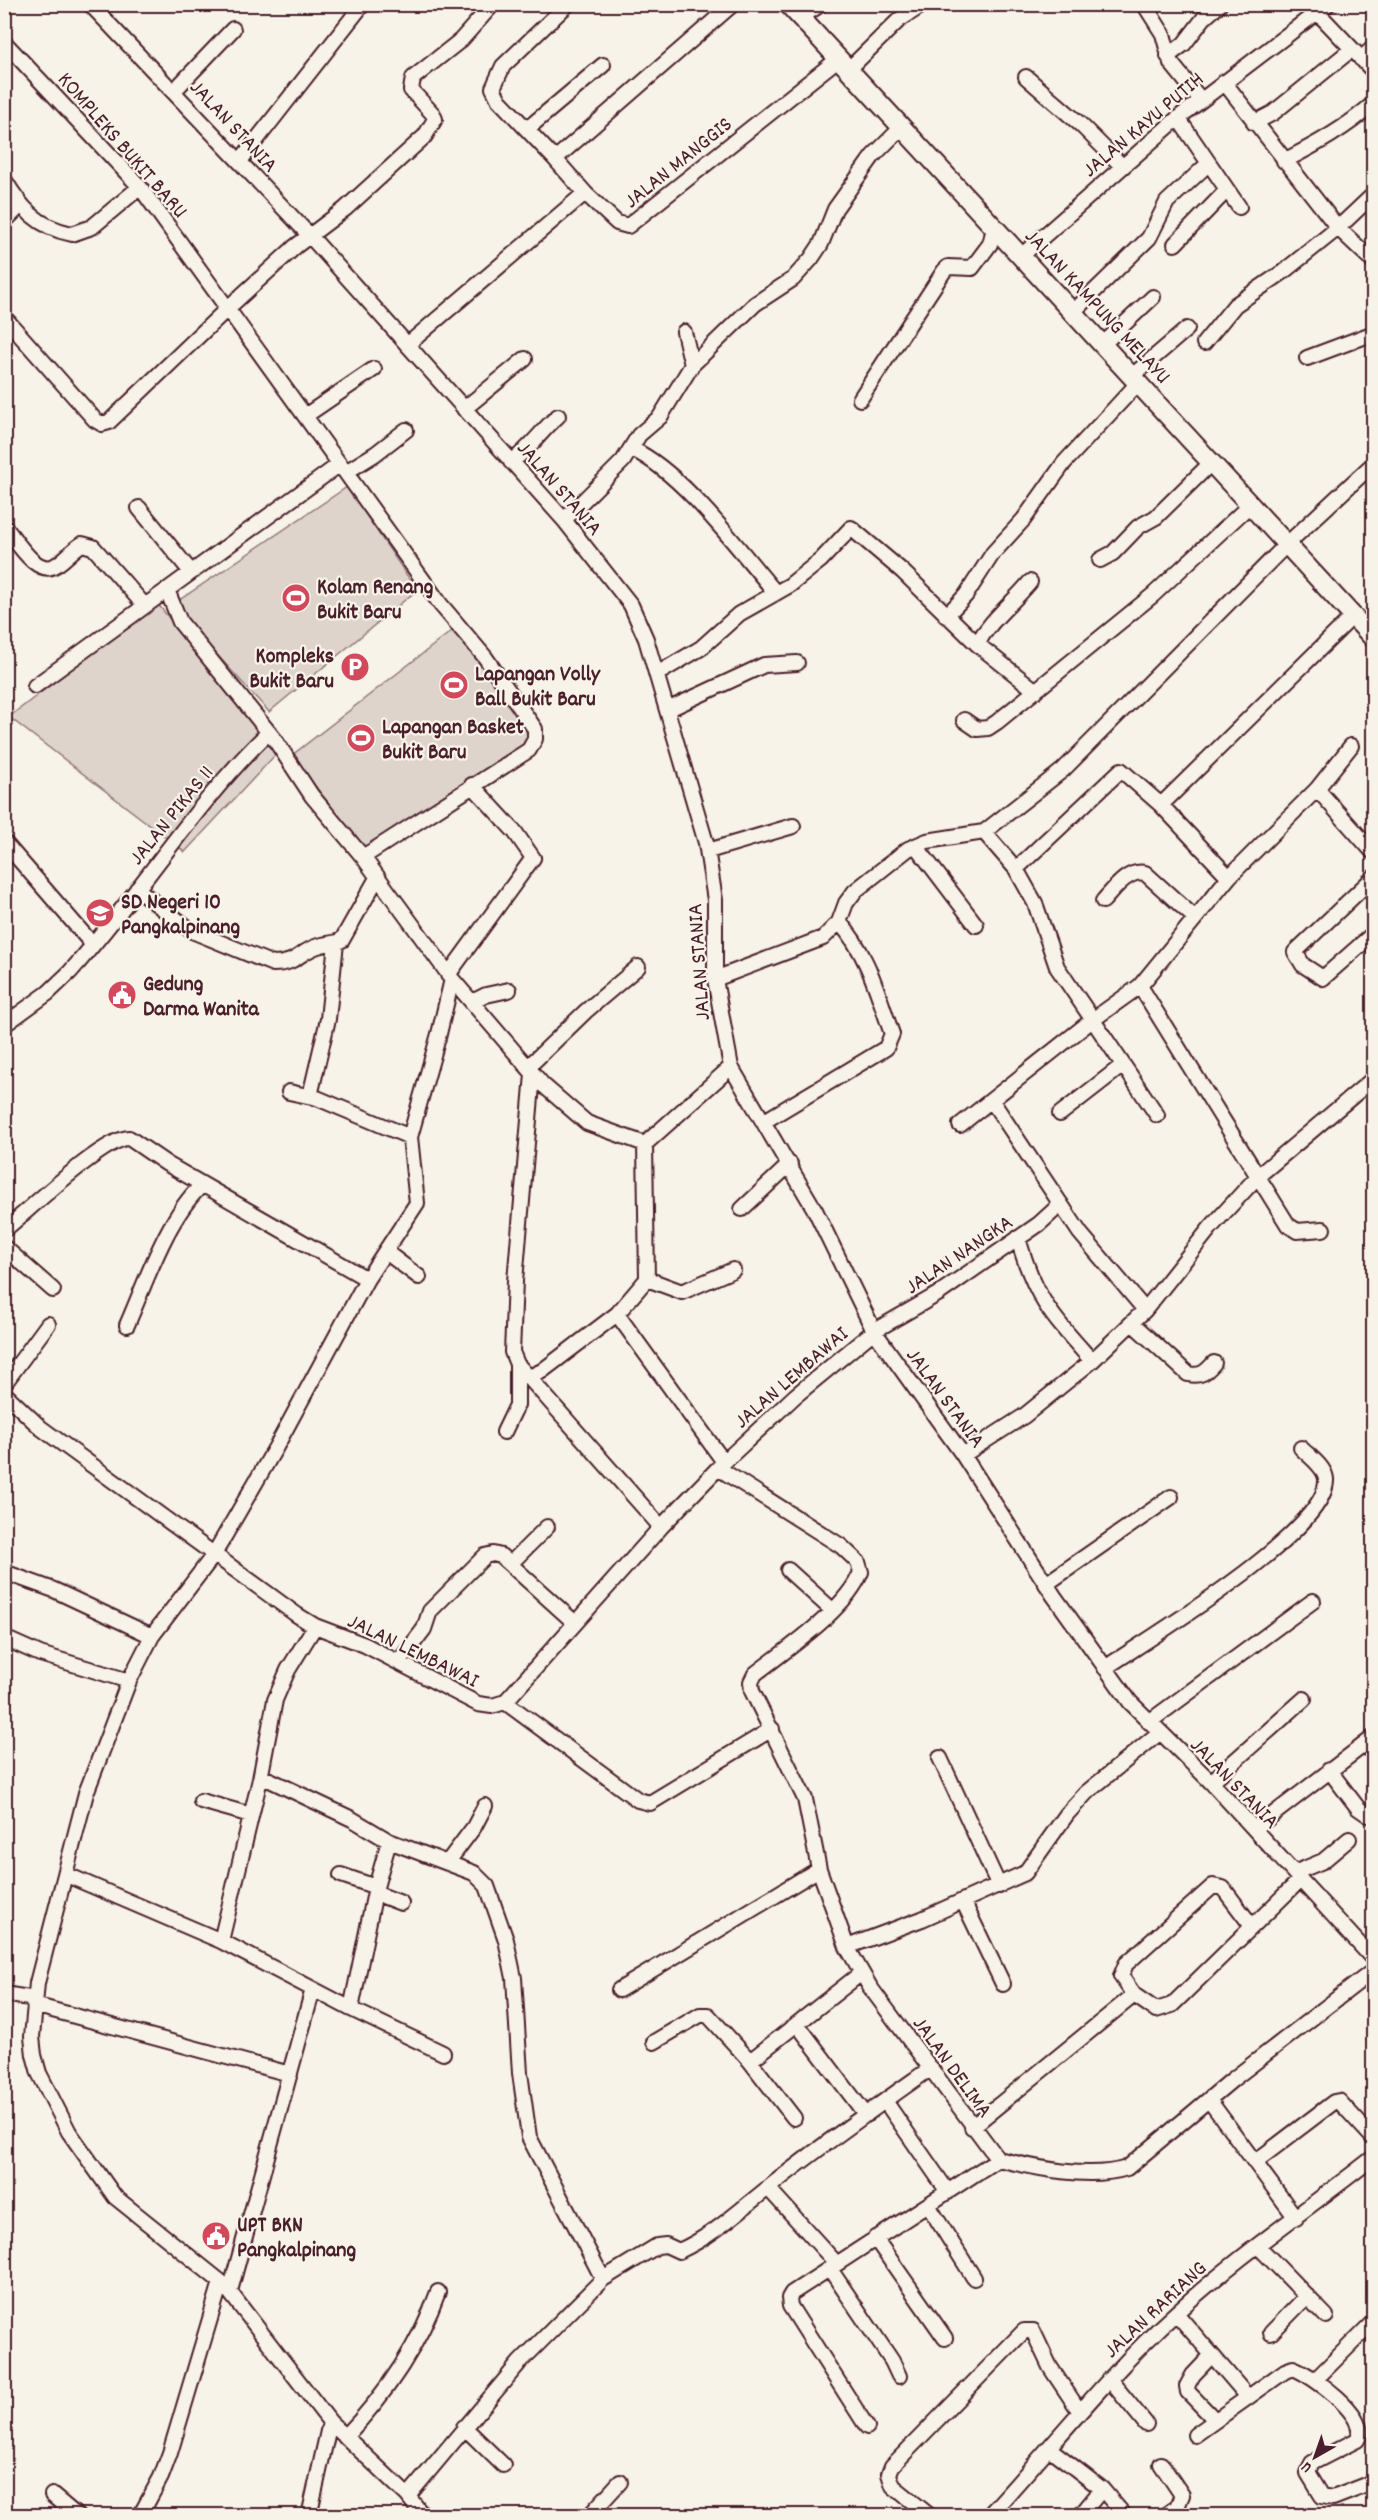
<svg xmlns="http://www.w3.org/2000/svg" width="1378" height="2520" viewBox="0 0 1378 2520" font-family="Dekko,sans-serif">
<style>
.green{fill:#ded4cc;stroke:#947a7c;stroke-width:1.5}
.lines{fill:none;stroke-linecap:round;stroke-linejoin:round}
.minor-casing{stroke:#4a1f2b;stroke-width:18}
.major-casing{stroke:#4a1f2b;stroke-width:22}
.minor{stroke:#f7f3e8;stroke-width:14}
.major{stroke:#f7f3e8;stroke-width:18}
.labels{text-anchor:middle;stroke-width:4.5;stroke-linejoin:round;paint-order:stroke}
.street-label{font-size:22px;fill:#4a1f2b;stroke:#f7f3e8}
.poi-label{font-size:22px;font-weight:bold;fill:#4a1f2b;stroke:#f7f3e8;text-anchor:start}
</style>
<rect width="100%" height="100%" fill="#f7f3e8"/>
<filter id="ink" filterUnits="userSpaceOnUse"><feTurbulence type="fractalNoise" baseFrequency=".0167" numOctaves="2"/><feDisplacementMap in="SourceGraphic" scale="12" xChannelSelector="R" yChannelSelector="G"/><feConvolveMatrix kernelMatrix="1 2 1 2 8 2 1 2 1" color-interpolation-filters="sRGB"/></filter>
<g filter="url(#ink)">
<!-- green -->
<path class="green" d="M347,487L417,590L269,712L172,605Z
M157,603L277,753L185,852L9,717Z
M462,623L539,737L369,848L362,845L291,756Z"/>
<g class="lines">
<!-- minor casing -->
<g class="minor-casing">
<path id="minor" d="M90,4L311,237L564,520L631,605L646,639L706,843L715,900V979L731,1067L815,1210L874,1331L963,1455L1054,1596L1130,1702L1211,1782L1374,1960
M1144,4L1163,34L1171,63L1201,100
M1318,13L1374,72
M800,18L821,4
M4,42L140,187L441,605L485,657L535,729V739L529,750L363,857
M1168,56L1184,44L1204,18L1220,4
M1361,59L1374,47
M848,70L899,20L924,4
M1026,77L1081,125L1122,166
M1224,82L1338,228L1374,194
M174,91L233,29
M1178,118L1239,207
M1254,123L1273,113L1352,49
M527,129L603,65
M555,159L499,100L493,88L503,66L568,4
M240,161L363,4
M1284,161C1317,144 1346,128 1374,103
M4,179C21,208 37,227 72,234L92,227L140,187
M585,193L555,159L733,4
M4,222L20,206
M1175,244L1227,190
M1020,257L1178,118L1328,4
M1072,313L1149,238L1167,202L1209,163
M4,317L95,420L102,424L109,422L229,307L296,246L345,209L425,136L435,119L433,114L411,90L413,78L461,40L493,4
M1204,343L1235,305L1283,272L1338,228L1374,262
M407,345L585,193L617,223L628,226L838,59
M1102,345L1153,297
M1307,358L1374,333
M692,365L755,304L793,279L811,259L821,244L835,209L873,156L901,128
M1132,376L1187,329
M860,399L944,271L948,267L972,268L990,244L994,228
M464,409L525,359
M305,416L374,369
M632,449C683,473 738,549 776,593
M511,462C530,449 541,431 558,416
M340,464L167,590L180,622L275,740L312,796L363,857L452,979L543,1085L587,1123L645,1144L731,1067
M346,472L375,454L406,430
M139,508L191,572
M564,520L623,461L639,435L660,417L692,365L684,332
M4,526C15,538 36,578 56,565C66,559 72,550 82,544L93,547L145,606
M1100,560L1113,553L1138,527L1156,517L1212,462
M946,616L966,595L993,553L1024,519L1064,463L1139,382
M977,644C991,619 1012,604 1030,582
M657,674L701,648L739,614L790,585L821,560L851,528L902,571L977,644L1036,691
M35,686L167,590
M667,710L764,665L797,663
M964,720L977,729L988,728L997,722L1153,595L1251,504
M1317,789L1351,746
M1161,805L1352,617
M984,832L1016,869L1035,903L1057,967L1157,1115
M4,842L93,945
M916,846L976,925
M708,851L793,826
M1016,869L1121,770L1161,805L1229,877
M1374,877L1295,952L1303,965L1323,978L1374,933
M137,889L192,931L273,964C297,964 299,952 318,946C327,943 334,944 342,940L377,878
M1103,901C1114,889 1128,869 1145,873L1195,918
M448,975L533,858L515,832L472,785
M715,979L823,938L839,922L846,903L855,891L908,849L927,841L984,832L1063,770L1287,544L1374,463
M1140,986L1288,1225L1297,1231L1323,1229
M472,1002L486,995L509,990
M4,1025L48,993L70,972C139,895 194,804 269,732
M528,1067L586,1011L638,967
M533,1074L515,1281L512,1352L517,1364L661,1527
M289,1092L317,1098L410,1137
M310,1096L328,1019L336,943
M992,1101L1080,1233L1145,1310
M1060,1114L1123,1065
M763,1122L886,1048L892,1034C878,995 868,953 839,922
M960,1125L1091,1021L1140,986L1229,877L1317,789L1374,853
M742,1209L790,1164
M4,1230C27,1212 105,1137 129,1138L167,1164L367,1279
M1018,1238C1035,1299 1052,1316 1092,1361
M4,1247L53,1290
M386,1252L419,1277
M647,1279L682,1292L733,1270
M617,1314L724,1462
M1132,1323L1188,1374C1201,1377 1206,1372 1214,1363
M127,1325C146,1282 167,1217 202,1185
M529,1377L542,1371L617,1314L647,1279L645,1144
M4,1384L48,1324
M4,1393L41,1428L297,1615L315,1626L365,1645L478,1704L492,1706L505,1702L661,1527L724,1462L795,1396L874,1331L938,1294L1039,1224L1061,1204
M504,1432L517,1405V1364
M963,1455L1024,1416L1092,1361L1145,1310L1211,1227L1258,1176L1374,1078
M718,1468L841,1546L858,1562L861,1572C846,1610 787,1649 755,1674L751,1682L752,1691L805,1799L819,1869L847,1947
M510,1564L547,1527
M788,1570L832,1610
M4,1572L54,1590L152,1636
M1046,1584L1171,1497
M4,1638L40,1654L129,1681
M399,1662L424,1629L430,1611L485,1556L493,1554L501,1556L574,1622
M1105,1668C1146,1640 1330,1530 1326,1479C1325,1467 1309,1456 1301,1448
M505,1702L638,1800L650,1803L772,1729
M1149,1722L1313,1601
M1159,1733L1086,1793L1067,1814L1025,1873L922,1919L847,1947L870,1987L998,2159C1035,2168 1090,2180 1127,2168L1232,2080L1374,1970
M940,1758L999,1886
M1329,1770L1358,1808L1368,1815
M260,1779L270,1780L352,1819L389,1841L474,1873L487,1886L506,1940L514,1978L520,2073L529,2137L603,2279
M1211,1782L1304,1699
M201,1801L251,1815
M1254,1829L1374,1737
M447,1863L474,1827L485,1806
M1294,1873L1323,1861L1349,1839
M67,1875L221,1941L351,2009L443,2053
M341,1875L376,1887
M375,1893L401,1903
M963,1901L1003,1984
M221,1941L260,1779L275,1700L288,1670L315,1626
M619,1990L819,1869
M4,1994L35,1999
M1134,1995L1121,1976L1126,1964L1213,1886L1223,1888L1251,1925
M34,2005L290,2074
M351,2009L376,1887L389,1841
M797,2024L866,2115
M654,2042L700,2015H708L750,2061L860,1974
M750,2061L794,2118
M1209,2100L1296,2218
M885,2101L948,2192
M972,2127L1134,1995L1156,2010L1172,2005L1300,1880
M1255,2162L1334,2102L1339,2101L1374,2139
M768,2188L836,2263
M928,2205L974,2278
M875,2238L945,2338
M1258,2246L1326,2316
M830,2269L892,2361L899,2376
M225,2286L330,2422L408,2496L423,2516
M230,2291L313,1989
M1176,2313L1248,2397
M1271,2333L1307,2296
M1212,2355L1193,2375L1187,2386L1188,2392L1215,2420
M1109,2379L1146,2424
M1316,2379L1374,2321
M464,2427L503,2465
M867,2427L790,2306L789,2298L792,2293L998,2159
M1195,2435L1285,2371L1293,2368C1312,2375 1372,2417 1357,2440L1312,2463L1308,2473L1322,2496L1333,2498L1374,2482
M345,2437C385,2395 418,2348 438,2292
M1050,2449L1102,2489L1125,2516
M1161,2464L1182,2495L1177,2507L1164,2516
M52,2495L77,2516
M408,2496L520,2362L603,2279L657,2246L666,2245L679,2251C713,2236 740,2210 768,2188C820,2146 876,2107 931,2068
M140,2516L161,2477L170,2453L221,2282L115,2197L69,2132L39,2073L34,2055L32,2037L37,1983L86,1793L129,1681L152,1636L213,1556L276,1447L367,1279L417,1203L410,1137L439,1034L452,979
M309,2516L330,2422
M589,2516L620,2482
M930,2516L893,2486L889,2474L892,2466L1024,2331H1033L1050,2367L1080,2412
M988,2516C1051,2448 1108,2374 1177,2312C1238,2256 1308,2209 1374,2157
M1080,2516L1102,2489"/>
</g>
<!-- major casing -->
<g class="major-casing">
<path id="major" d="M788,4L1374,639"/>
</g>
<!-- minor -->
<use href="#minor" class="minor"/>
<!-- major -->
<use href="#major" class="major"/>
</g>
</g>
<!-- icons -->
<defs>
<g id="stadium-disc" transform="scale(1.5)"><circle r="9.5" fill="#d1495b" stroke="#f7f3e8"/><path d="M0-5a6.5 5 0 1 0 0 10a6.5 5 0 1 0 0-10ZM-3.5-1.8h7v3.6h-7Z" fill="#fff"/></g>
<g id="parking-disc" transform="scale(1.5)"><circle r="9.5" fill="#d1495b" stroke="#f7f3e8"/><path d="M-3.5-5.5H1a3.5 3.5 0 0 1 0 7H-1V5.5H-3.5ZM-1-3.4V-.6H.8a1.4 1.4 0 0 0 0-2.8Z" fill="#fff"/></g>
<g id="school-disc" transform="scale(1.5)"><circle r="9.5" fill="#d1495b" stroke="#f7f3e8"/><path d="M0-5L7-2L0 1L-7-2ZM-4 1L0 2.5L4 1V4Q0 6-4 4Z" fill="#fff"/></g>
<g id="civic-disc" transform="scale(1.5)"><circle r="9.5" fill="#d1495b" stroke="#f7f3e8"/><path d="M-.6-6.5H3V-4.5H.6V-3L4-1V1h2V6H-6V1h2V-1L-.6-3ZM-1.2 2.5V6h2.4V2.5Z" fill="#fff"/></g>
</defs>
<g fill-rule="evenodd">
<use href="#stadium-disc" x="296" y="598"/>
<use href="#parking-disc" x="355" y="667"/>
<use href="#stadium-disc" x="454" y="685"/>
<use href="#stadium-disc" x="361" y="738"/>
<use href="#school-disc" x="100" y="913"/>
<use href="#civic-disc" x="122" y="995"/>
<use href="#civic-disc" x="216" y="2236"/>
</g>
<g class="labels">
<!-- street labels -->
<g class="street-label">
<text transform="translate(1142 123) rotate(-40)" y="8">JALAN KAYU PUTIH</text>
<text transform="translate(235 125) rotate(47)" y="8">JALAN STANIA</text>
<text transform="translate(124 144) rotate(49)" y="8">KOMPLEKS BUKIT BARU</text>
<text transform="translate(677 161) rotate(-39)" y="8">JALAN MANGGIS</text>
<text transform="translate(1099 305) rotate(47)" y="8">JALAN KAMPUNG MELAYU</text>
<text transform="translate(561 487) rotate(49)" y="8">JALAN STANIA</text>
<text transform="translate(170 814) rotate(-51)" y="8">JALAN PIKAS 11</text>
<text transform="translate(697 962) rotate(-94)" y="8">JALAN STANIA</text>
<text transform="translate(958 1253) rotate(-34)" y="8">JALAN NANGKA</text>
<text transform="translate(790 1376) rotate(-41)" y="8">JALAN LEMBAWAI</text>
<text transform="translate(947 1397) rotate(54)" y="8">JALAN STANIA</text>
<text transform="translate(414 1649) rotate(26)" y="8">JALAN LEMBAWAI</text>
<text transform="translate(1236 1782) rotate(46)" y="8">JALAN STANIA</text>
<text transform="translate(954 2066) rotate(54)" y="8">JALAN DELIMA</text>
<text transform="translate(1154 2308) rotate(-43)" y="8">JALAN RARIANG</text>
</g>
<!-- poi labels -->
<g class="poi-label">
<text x="317" y="593">Kolam Renang<tspan x="317" dy="25">Bukit Baru</tspan></text>
<text x="334" y="662" text-anchor="end">Kompleks<tspan x="334" dy="25">Bukit Baru</tspan></text>
<text x="475" y="680">Lapangan Volly<tspan x="475" dy="25">Ball Bukit Baru</tspan></text>
<text x="382" y="733">Lapangan Basket<tspan x="382" dy="25">Bukit Baru</tspan></text>
<text x="121" y="908">SD Negeri 10<tspan x="121" dy="25">Pangkalpinang</tspan></text>
<text x="143" y="990">Gedung<tspan x="143" dy="25">Darma Wanita</tspan></text>
<text x="237" y="2231">UPT BKN<tspan x="237" dy="25">Pangkalpinang</tspan></text>
</g>
</g>
<!-- margin -->
<rect width="1378" height="2520" fill="none" stroke="#f7f3e8" stroke-width="24"/>
<rect x="12" y="12" width="1354" height="2496" fill="none" stroke="#4a1f2b" stroke-width="2" filter="url(#ink)"/>
<!-- north arrow -->
<g transform="translate(1315 2457) rotate(220)" stroke="#f7f3e8" stroke-width="4.5" paint-order="stroke">
<path d="M0-4.5L10 22L0 15L-10 22Z" fill="#4a1f2b"/>
<text y="-9" font-size="16" font-weight="bold" text-anchor="middle" fill="#4a1f2b">U</text>
</g>
</svg>
